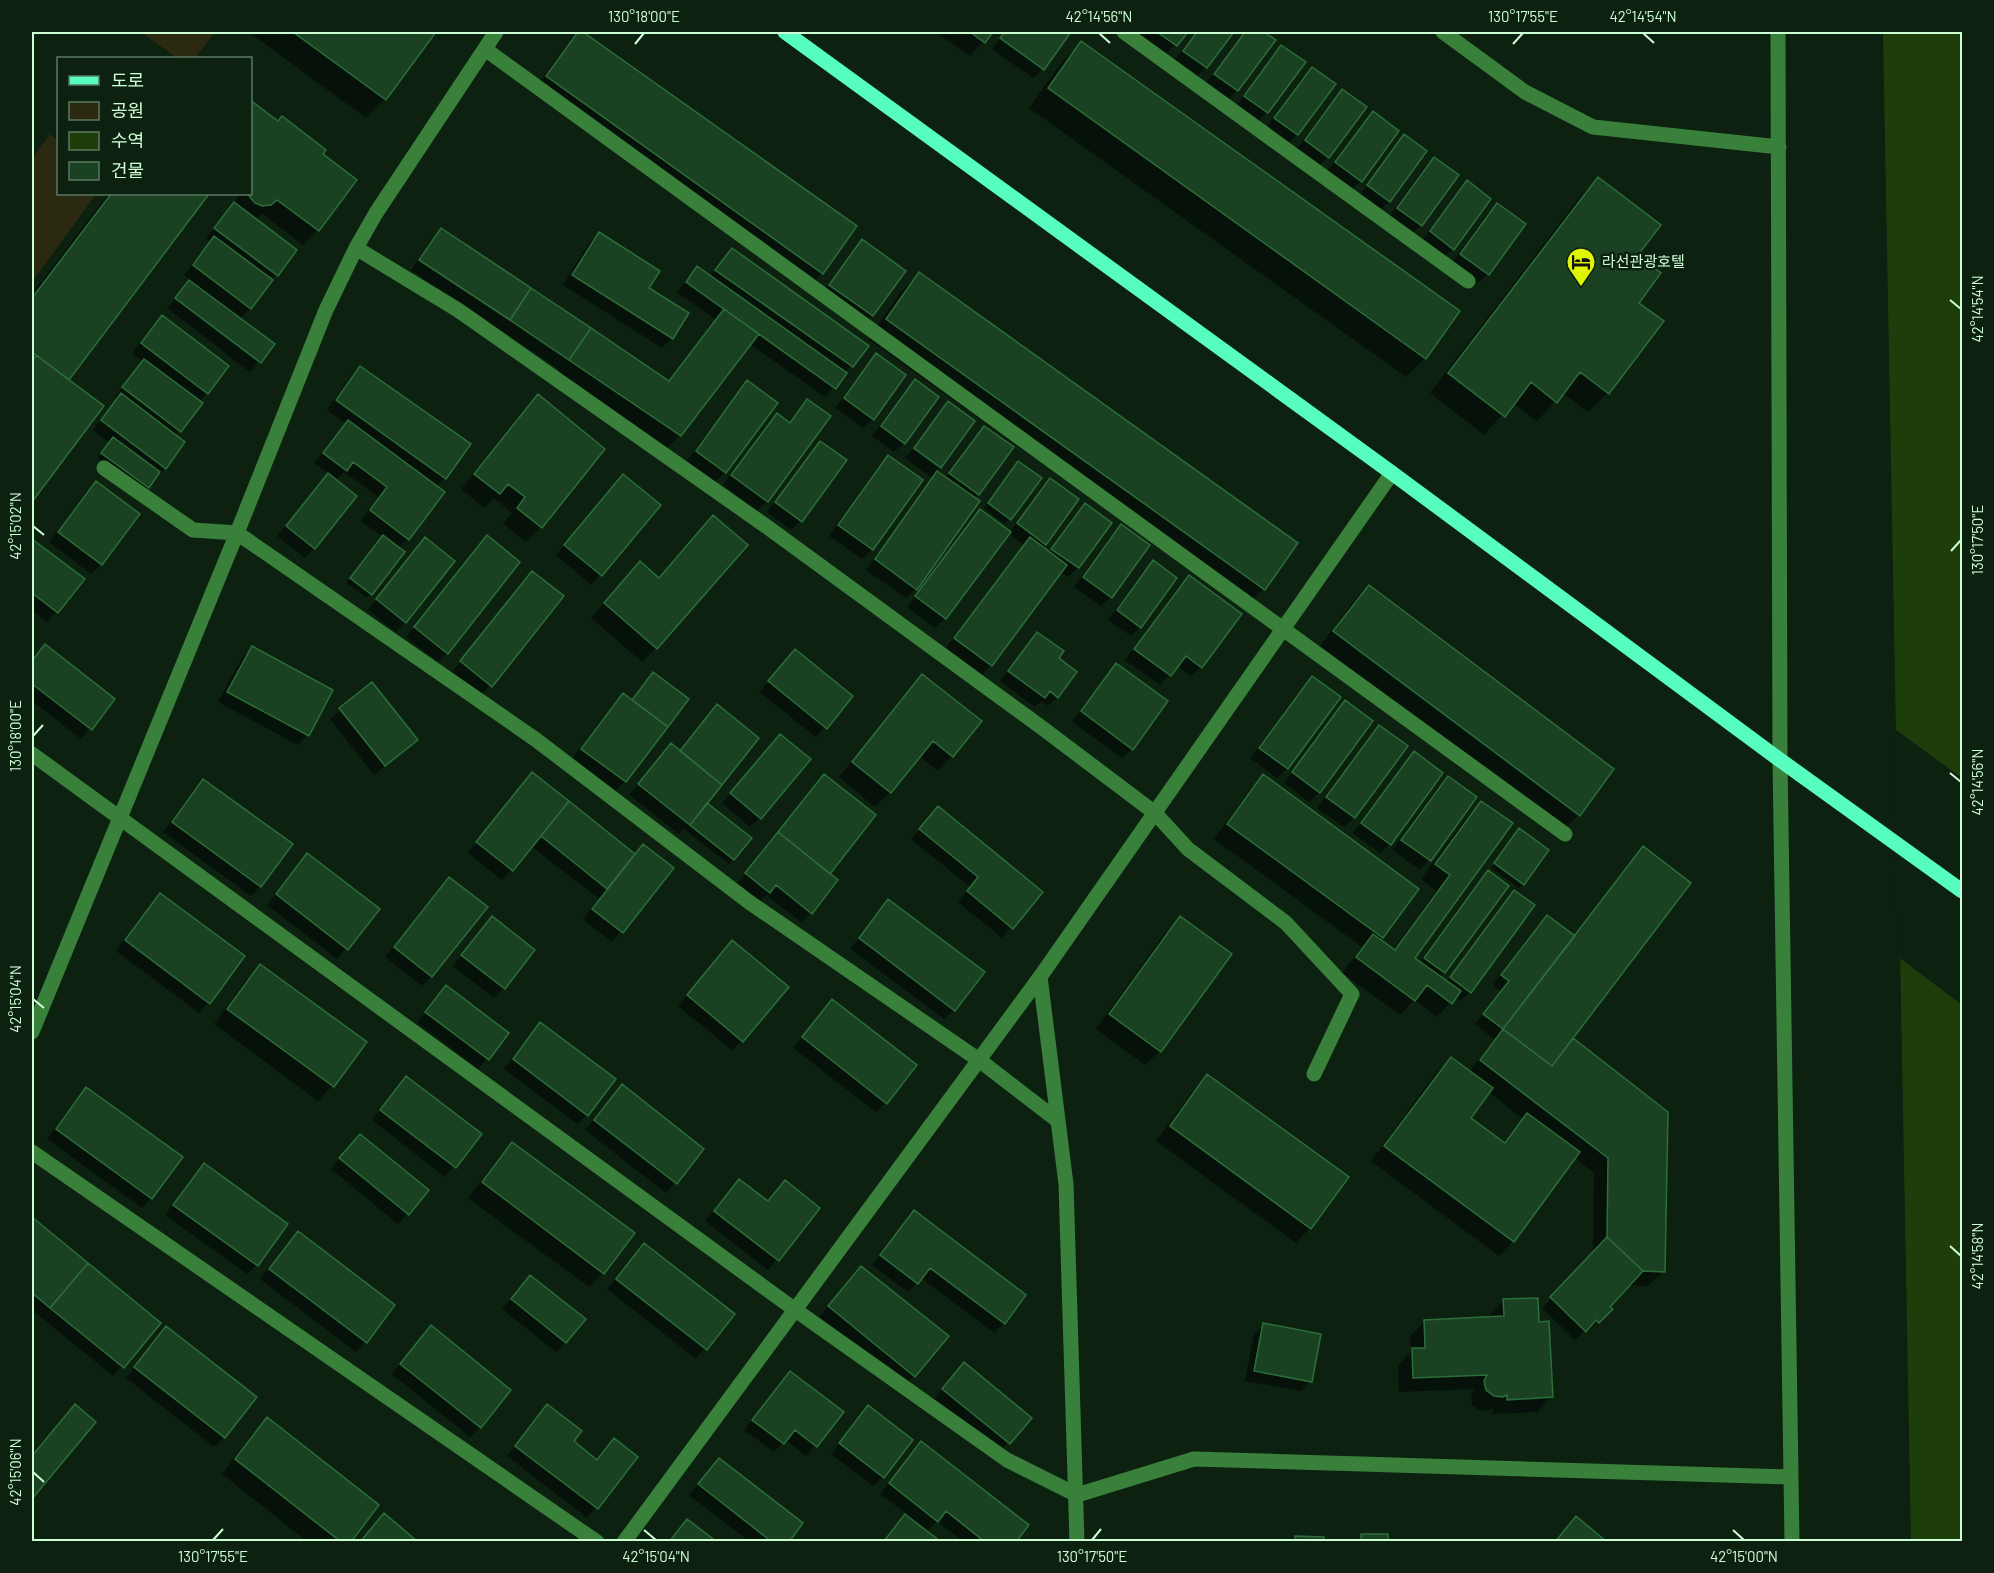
<svg xmlns="http://www.w3.org/2000/svg" width="1994" height="1573" viewBox="0 0 1994 1573" font-family="Barlow,'Noto Sans KR',sans-serif">
<style>
.green{fill:#2b2a11}
.water{fill:#1d3e0a}
.pier{fill:#0d2111}
.shadow{fill:#0007;fill-rule:evenodd}
.building{fill:#1a4222;stroke:#2c6e39;stroke-width:1.5}
.lines{fill:none;stroke-linecap:round;stroke-linejoin:round}
.minor{stroke:#39803b;stroke-width:15}
.major{stroke:#56fdbe;stroke-width:15}
.ticks{fill:none;stroke:#cefed4;stroke-width:2}
.labels{text-anchor:middle;stroke-width:5;stroke-linejoin:round;paint-order:stroke}
.poi-label{font-size:15px;fill:#cefed4;stroke:#0d2111;text-anchor:start}
.neatline{fill:none;stroke:#cefed4;stroke-width:2}
.ticks-label{font-size:15px;text-anchor:middle;fill:#cefed4}
</style>
<rect width="100%" height="100%" fill="#0d2111"/>
<!-- green -->
<path class="green" d="M141,32H215L195,58H177Z
M50,134L58,141V194H96L32,282V159Z"/>
<!-- water -->
<path class="water" d="M1883,32H1962V1541H1911Z"/>
<!-- pier -->
<path class="pier" d="M1892,727L1962,778V1005L1897,956Z"/>
<!-- shadow -->
<path class="shadow" d="M249,32H434L385,99L366,118Z
M581,32L855,227L822,273L808,287L533,91L566,46Z
M935,32H991L970,56Z
M1004,32H1069L1043,69L1033,78L992,49Z
M1143,32H1186L1166,54L1140,35Z
M1196,32H1232L1206,67L1196,77L1174,61Z
M1244,32H1261L1274,41L1237,90L1228,100L1205,84Z
M1081,43L1425,358L1406,377L1029,108L1062,62Z
M1282,47L1267,112L1257,122L1236,106L1272,56Z
M1312,69L1297,134L1288,144L1266,128L1302,78Z
M1342,91L1328,157L1319,166L1296,150L1333,100Z
M250,102L355,180L317,230L303,245L262,214L254,220L295,250L250,308L239,319L272,345L250,372L167,308L191,280L184,275L210,242L206,238L234,204L238,195L235,194H250Z
M1373,113L1361,181L1351,190L1327,172L1363,123Z
M1405,136L1425,152L1389,201L1379,211L1359,196L1395,146Z
M1434,159L1457,175L1421,225L1411,235L1388,218L1424,168Z
M1598,179L1636,256L1637,303L1608,393L1588,412L1563,393L1537,421L1513,403L1484,435L1430,393L1579,198Z
M1467,182L1453,249L1443,258L1421,242L1458,192Z
M108,194H208L67,380L102,406L32,499V294Z
M1497,205L1488,274L1478,283L1451,264L1487,214Z
M441,230L667,381L716,320L677,292L697,268L709,277L732,250L867,346L825,397L750,344L680,435L666,449L555,375L559,369L411,270L432,239Z
M599,234L672,338L662,348L563,285L589,243Z
M862,241L904,271L872,315L862,325L821,295L853,251Z
M919,274L1296,543L1263,589L1244,608L868,339L900,293Z
M162,317L207,393L199,402L175,436L165,468L143,492L98,458L109,443L93,430L117,400L114,398L143,362L132,353Z
M877,355L873,419L863,428L835,408L867,365Z
M360,367L445,478L436,487L408,539L398,548L367,598L346,583L383,537L361,521L378,497L344,472L335,481L314,548L305,558L277,536L329,474L314,463L346,423L327,410L350,377Z
M915,381L904,443L894,452L872,436L906,391Z
M747,382L725,472L715,482L687,461L738,392Z
M538,396L603,449L541,527L526,542L503,523L512,513L494,498L484,508L461,489L523,411Z
M807,401L829,416L767,501L757,511L723,485L767,424L777,415L788,423Z
M948,403L941,466L914,446L939,413Z
M984,428L977,494L916,589L906,598L866,570L932,478L905,458L912,449L939,468L935,472L945,478L975,437Z
M820,443L801,521L791,530L767,512L811,453Z
M888,457L921,480L872,549L862,559L829,536L878,467Z
M1014,467L1040,479L1005,524L984,508Z
M1050,480L1045,544L1041,547L1048,552L1075,514L1085,505L1110,524L1078,568L1068,577L1061,572L991,665L982,675L946,648L1024,545L1008,533L945,618L935,628L907,607L971,521L980,511L1009,533L1041,489Z
M96,483L138,514L101,564L91,574L49,542L86,492Z
M614,485L659,505L591,585L556,555Z
M1121,526L1111,597L1101,606L1074,587L1111,536Z
M699,532L656,648L642,662L591,618L640,563L658,579Z
M487,537L447,653L438,662L406,637Z
M425,539L405,622L396,632L368,610Z
M33,541L83,579L47,622L32,610Z
M1153,562L1140,627L1131,636L1108,620L1143,572Z
M532,573L562,596L481,696L452,672Z
M1189,577L1201,667L1191,676L1177,666L1160,685L1125,660L1179,586Z
M1369,586L1579,815L1564,829L1320,646L1354,601Z
M1037,634L1057,658V697L1048,706L1041,701L1035,707L1000,681L1028,643Z
M45,646L113,699L81,739L32,701V661Z
M252,648L308,735L298,745L218,702L242,658Z
M795,651L851,696L816,737L759,692Z
M1117,665L1132,749L1122,758L1072,722L1107,675Z
M922,676L952,756L938,771L919,756L890,792L875,807L839,777L908,691Z
M649,678L625,781L616,791L572,759L613,705L623,695L631,701Z
M1312,678L1338,697L1287,768L1277,778L1250,758L1302,688Z
M371,684L406,749L374,775L330,719Z
M1345,702L1371,722L1319,792L1309,802L1284,783L1336,712Z
M717,706L705,803L750,838L729,864L684,829L679,834L629,795L661,755L671,745L678,752Z
M1379,727L1406,747L1354,817L1344,827L1317,808L1369,737Z
M771,745L760,818L750,827L722,803Z
M1414,753L1390,844L1380,853L1353,833L1405,762Z
M532,774L634,855L643,846L672,868L612,942L583,919L599,899L531,846L502,880L468,853Z
M824,776L828,874L811,913L801,922L766,895L759,902L737,884Z
M1263,776L1382,937L1379,940L1393,950L1436,891L1421,879L1467,817L1481,803L1511,824L1413,958L1419,963L1478,882L1488,872L1507,886L1439,977L1446,982L1505,901L1514,892L1470,992L1460,1001L1455,997L1437,1017L1414,1000L1400,1015L1342,973L1362,947L1214,839L1249,791Z
M1448,778L1475,798L1429,860L1420,870L1392,850L1438,787Z
M203,781L260,886L251,896L163,832L194,790Z
M938,808L1041,892L1002,938L958,902L970,887L911,839Z
M1515,835L1523,884L1519,888L1491,868Z
M1643,848L1571,1039L1663,1272L1648,1286L1627,1285L1608,1307L1610,1309L1589,1331L1586,1329L1575,1340L1542,1308L1593,1253L1594,1173L1575,1158L1513,1241L1499,1256L1371,1161L1436,1073L1451,1059L1469,1072L1494,1039L1475,1024L1501,991L1493,985L1537,926L1547,917L1573,936L1629,863ZM1489,1092L1523,1119L1503,1143L1469,1118Z
M307,855L378,910L337,959L267,905Z
M449,879L431,976L422,986L385,957Z
M160,895L243,957L208,1003L199,1013L116,951L151,904Z
M889,901L954,1010L944,1019L850,949Z
M1180,918L1160,1051L1145,1065L1096,1029L1165,933Z
M482,928L504,988L494,998L453,966Z
M722,952L742,1041L732,1050L678,1006Z
M261,966L365,1042L332,1086L318,1101L214,1024L246,980Z
M446,987L507,1034L478,1069L417,1022Z
M832,1001L885,1103L876,1112L793,1048Z
M540,1024L587,1115L577,1124L504,1069Z
M1208,1076L1310,1228L1296,1243L1156,1141L1193,1091Z
M406,1078L480,1135L445,1177L372,1120Z
M622,1086L702,1149L666,1193L585,1130Z
M87,1089L151,1198L142,1208L47,1139L77,1098Z
M512,1144L603,1273L589,1287L468,1198L498,1158Z
M350,1145L427,1191L398,1224L331,1169Z
M204,1165L257,1265L247,1274L165,1215L194,1175Z
M739,1181L767,1202L785,1182L818,1209L768,1270L705,1221Z
M914,1212L1004,1323L994,1333L921,1278L908,1292L872,1265Z
M32,1218L159,1323L113,1376L32,1310Z
M298,1233L393,1306L356,1352L260,1279Z
M644,1245L733,1314L696,1359L607,1289Z
M530,1277L565,1342L556,1352L502,1309Z
M852,1277L914,1376L904,1386L819,1317Z
M1503,1301L1538,1323L1551,1397L1537,1412L1493,1414V1408L1487,1411L1479,1410L1472,1405L1471,1396L1474,1389L1399,1392L1398,1365L1411,1352L1410,1336L1425,1321L1489,1319V1316Z
M1264,1325L1310,1381L1301,1391L1245,1381L1254,1334Z
M431,1327L480,1427L470,1437L392,1374Z
M166,1328L224,1437L214,1447L126,1378Z
M790,1373L842,1412L806,1456L786,1440L774,1452L744,1430Z
M954,1374L1029,1418L999,1453L934,1399Z
M75,1406L94,1422L32,1497V1456Z
M547,1406L571,1441L596,1461L614,1440L636,1457L587,1518L507,1456Z
M859,1417L883,1477L873,1486L831,1454Z
M267,1419L349,1542H308L222,1474L253,1434Z
M921,1443L1014,1542H964L937,1521L926,1532L938,1542H883L907,1514L880,1494Z
M719,1460L787,1542H750L689,1495Z"/>
<!-- building -->
<path class="building" d="M293,32H436L386,100Z
M578,32H583L857,226L823,274L546,76Z
M970,32H993L985,43Z
M1005,32H1071L1044,70L1000,38Z
M1157,32H1188L1177,46Z
M1197,32H1234L1207,68L1183,51Z
M1245,32H1264L1276,40L1238,91L1214,74Z
M1081,41L1460,311L1426,359L1048,88Z
M1281,45L1306,62L1268,113L1244,96Z
M1312,67L1336,84L1298,135L1274,118Z
M1342,89L1367,107L1329,158L1305,140Z
M250,100L278,121L282,116L326,150L323,154L357,180L319,231L277,200L271,205L262,206L255,203L249,196L251,180Z
M1373,111L1399,131L1362,182L1335,162Z
M1404,134L1427,151L1390,202L1367,185Z
M1434,157L1459,175L1422,226L1397,208Z
M1598,177L1661,225L1638,255L1661,273L1639,303L1664,321L1609,394L1580,372L1557,403L1531,382L1505,417L1448,373Z
M1467,180L1491,199L1454,250L1430,231Z
M111,194H209L69,380L32,352V298Z
M234,202L297,250L278,276L214,228Z
M1497,203L1526,224L1489,275L1460,254Z
M441,228L531,288L510,320L419,260Z
M599,232L660,271L649,288L689,313L673,339L572,275Z
M214,236L273,280L251,309L193,265Z
M862,239L906,271L873,316L829,285Z
M732,248L869,346L853,367L715,270Z
M697,266L847,373L836,389L686,282Z
M919,272L1298,543L1265,590L886,319Z
M189,280L275,344L261,363L175,298Z
M531,288L591,328L569,360L510,320Z
M724,309L759,334L681,436L569,360L591,328L669,381Z
M162,315L229,366L208,394L141,343Z
M876,353L906,375L874,420L844,398Z
M36,355L104,406L32,502V362Z
M144,359L203,403L181,432L122,387Z
M360,366L471,444L446,479L336,400Z
M915,379L939,397L905,444L881,426Z
M747,380L778,403L726,473L696,451Z
M121,393L185,442L166,469L101,420Z
M538,394L605,449L542,528L517,508L525,497L508,484L500,494L474,474Z
M807,399L831,416L768,502L731,475L777,413L790,423Z
M948,401L975,421L941,468L914,448Z
M348,420L445,492L409,540L370,510L387,487L353,462L347,471L323,453Z
M984,426L1014,447L979,495L949,473Z
M113,437L160,472L149,488L101,453Z
M820,441L847,460L802,522L775,502Z
M888,455L923,480L873,550L838,525Z
M1018,461L1042,478L1011,520L988,503Z
M937,471L980,501L917,590L875,559Z
M328,473L357,496L315,549L286,526Z
M623,474L661,505L602,576L564,545Z
M1050,478L1079,499L1046,545L1017,523Z
M96,481L140,514L102,565L58,532Z
M1085,503L1112,523L1079,568L1051,549Z
M980,509L1011,532L946,619L915,596Z
M713,515L748,545L657,649L604,603L640,561L659,578Z
M1121,524L1150,545L1112,598L1083,577Z
M383,535L405,552L372,595L350,578Z
M487,535L520,562L448,654L414,627Z
M425,537L455,561L406,623L376,599Z
M1030,537L1067,565L992,666L954,638Z
M32,539L85,579L58,613L32,593Z
M1153,560L1177,578L1141,628L1117,610Z
M532,571L564,596L492,687L460,661Z
M1189,575L1242,614L1202,668L1186,656L1171,676L1134,649Z
M1369,585L1614,769L1580,816L1333,631Z
M1037,632L1064,651L1059,658L1077,672L1058,698L1050,691L1045,698L1008,671Z
M45,644L115,699L92,730L32,684V661Z
M252,646L333,690L309,736L227,692Z
M795,649L853,696L827,729L768,681Z
M1116,663L1168,701L1133,750L1081,711Z
M653,672L689,699L668,727L632,700Z
M922,674L982,721L953,757L933,741L891,793L852,762Z
M1312,676L1341,697L1288,769L1259,748Z
M372,682L418,740L385,766L339,708Z
M623,693L668,727L626,782L581,749Z
M1345,700L1373,721L1320,793L1292,772Z
M717,704L759,738L722,785L680,751Z
M1379,725L1408,746L1355,818L1326,797Z
M780,734L811,759L761,819L730,793Z
M671,743L722,785L690,825L638,784Z
M1414,751L1443,773L1391,845L1361,823Z
M532,772L569,801L513,871L476,842Z
M824,774L876,815L830,874L778,832Z
M1263,774L1419,889L1383,938L1227,824Z
M1448,776L1477,797L1431,861L1401,840Z
M203,779L293,844L261,887L172,822Z
M569,801L635,854L607,889L541,836Z
M1481,801L1513,823L1415,958L1461,991L1452,1004L1427,985L1415,1001L1356,957L1373,934L1395,950L1450,875L1435,864Z
M707,803L752,838L734,860L690,825Z
M938,806L1043,892L1013,929L967,891L978,877L919,829Z
M1519,828L1549,850L1524,885L1494,863Z
M778,832L838,880L812,914L776,885L770,893L745,873Z
M643,844L674,868L623,933L592,909Z
M1643,846L1691,883L1552,1066L1503,1029Z
M307,853L380,909L348,950L276,894Z
M1488,870L1509,886L1445,973L1424,958Z
M449,877L488,907L432,977L394,947Z
M1514,890L1535,905L1471,993L1450,977Z
M160,893L245,956L210,1004L125,940Z
M888,899L985,972L955,1011L859,938Z
M1547,915L1575,936L1503,1029L1483,1014L1509,981L1501,975Z
M492,916L535,950L505,989L461,955Z
M1180,916L1232,954L1161,1052L1109,1014Z
M732,940L789,987L743,1042L687,995Z
M260,964L367,1042L334,1087L227,1009Z
M446,985L509,1033L489,1060L425,1012Z
M832,999L917,1065L887,1104L802,1037Z
M540,1022L616,1079L588,1116L513,1059Z
M1503,1029L1552,1066L1573,1038L1668,1112L1665,1272L1643,1271L1607,1237L1608,1158L1480,1060Z
M1451,1057L1493,1088L1471,1118L1505,1143L1527,1113L1580,1152L1514,1242L1384,1146Z
M1207,1074L1349,1177L1311,1229L1170,1126Z
M406,1076L482,1134L456,1168L380,1110Z
M622,1084L704,1149L677,1184L594,1120Z
M86,1087L183,1157L152,1199L56,1129Z
M360,1134L429,1190L409,1215L339,1158Z
M512,1142L635,1233L604,1274L482,1182Z
M204,1163L288,1224L258,1266L173,1205Z
M739,1179L768,1201L785,1180L820,1208L779,1261L714,1211Z
M914,1210L1026,1295L1005,1324L930,1268L918,1284L880,1255Z
M32,1217L88,1263L50,1308L32,1293Z
M298,1231L395,1305L367,1343L269,1269Z
M1607,1237L1643,1271L1610,1307L1613,1309L1599,1323L1596,1320L1586,1332L1550,1297Z
M644,1243L735,1314L707,1350L616,1279Z
M88,1263L161,1323L124,1368L50,1308Z
M861,1266L949,1336L915,1377L828,1306Z
M530,1275L586,1319L566,1343L511,1299Z
M1538,1298L1539,1322L1549,1321L1553,1397L1507,1400V1395L1503,1397L1494,1396L1486,1390L1484,1381L1487,1375L1413,1378L1412,1348H1425L1424,1320L1504,1316L1503,1299Z
M1263,1323L1321,1334L1312,1382L1254,1371Z
M431,1325L511,1390L481,1428L400,1364Z
M166,1326L257,1397L225,1438L134,1367Z
M964,1362L1032,1418L1010,1444L942,1389Z
M790,1371L844,1412L817,1447L795,1430L784,1444L752,1420Z
M75,1404L96,1422L32,1499V1456Z
M547,1404L582,1431L574,1441L597,1460L614,1438L638,1457L598,1509L515,1446Z
M868,1405L913,1440L884,1478L839,1443Z
M267,1417L379,1505L351,1542H341L235,1459Z
M921,1441L1029,1525L1016,1542H985L946,1511L938,1522L889,1483Z
M719,1458L803,1523L789,1542H772L698,1484Z
M384,1513L418,1542H360Z
M905,1514L941,1542L884,1541Z
M1576,1516L1607,1542H1555Z
M687,1519L717,1542H669Z
M1361,1534H1388V1542H1361Z
M1295,1536L1324,1537V1542H1295Z"/>
<g class="lines">
<!-- minor -->
<path class="minor" d="M1124,32L1468,281
M1443,32L1525,92L1593,127L1779,147
M1778,32L1780,760L1792,1542
M485,49L1565,834
M356,248L458,310L763,524L1041,727L1155,813L1188,849L1286,923L1352,994L1314,1074
M104,468L193,530L237,533L535,739L749,902L979,1060L1057,1120
M32,754L794,1309L1007,1460L1077,1495L1194,1459L1791,1477
M32,1032L237,533L326,310L356,248L376,213L496,32
M32,1152L597,1542
M624,1542L1040,977
M1077,1542L1066,1184L1040,977L1392,473"/>
<!-- major -->
<path class="major" d="M785,32L1392,473L1780,760L1962,891"/>
</g>
<!-- ticks -->
<path class="ticks" d="M1099,33L1110,43M1643,33L1654,43M635,44L644,33M1513,44L1523,33M1950,300L1961,309M33,526L44,535M1951,551L1961,540M33,736L43,725M1950,773L1961,782M33,999L44,1008M1950,1246L1961,1256M33,1472L44,1482M644,1530L656,1540M1733,1530L1744,1540M213,1540L223,1529M1092,1540L1101,1529"/>
<!-- icons -->
<defs>
<g id="hotel-pin" transform="scale(1.5)"><path d="M0 17L-7.5 6A9.5 9.5 0 1 1 7.5 6Z" fill="#def603" stroke="#0d2111"/><path d="M-6-4.5h1.5V1H6V5H4.5V3h-9V5H-6ZM-4 0a1.8 1.8 0 1 1 3.6 0ZM.5 0V-2.5h3Q6-2.5 6 0Z" fill="#111"/></g>
</defs>
<g fill-rule="evenodd">
<use href="#hotel-pin" x="1581" y="262"/>
</g>
<g class="labels">
<!-- poi labels -->
<g class="poi-label">
<text x="1602" y="267">라선관광호텔</text>
</g>
</g>
<!-- border -->
<rect width="1994" height="1573" fill="none" stroke="#0d2111" stroke-width="66"/>
<!-- legend -->
<rect x="57" y="57" width="195" height="138" fill="#0d2111" stroke="#5a795f" stroke-width="1.5"/>
<rect x="69" y="76" width="30" height="9" fill="#56fdbe" stroke="#5a795f" stroke-width="1.5"/>
<text x="111" y="87" font-size="18" fill="#cefed4">도로</text>
<rect x="69" y="102" width="30" height="18" fill="#2b2a11" stroke="#5a795f" stroke-width="1.5"/>
<text x="111" y="117" font-size="18" fill="#cefed4">공원</text>
<rect x="69" y="132" width="30" height="18" fill="#1d3e0a" stroke="#5a795f" stroke-width="1.5"/>
<text x="111" y="147" font-size="18" fill="#cefed4">수역</text>
<rect x="69" y="162" width="30" height="18" fill="#1a4222" stroke="#5a795f" stroke-width="1.5"/>
<text x="111" y="177" font-size="18" fill="#cefed4">건물</text>
<rect x="33" y="33" width="1928" height="1507" class="neatline"/>
<g class="ticks-label">
<text x="644" y="22">130°18'00"E</text>
<text x="1099" y="22">42°14'56"N</text>
<text x="1523" y="22">130°17'55"E</text>
<text x="1643" y="22">42°14'54"N</text>
<text transform="translate(1978 309) rotate(-90)" y="5">42°14'54"N</text>
<text transform="translate(16 526) rotate(-90)" y="5">42°15'02"N</text>
<text transform="translate(1978 540) rotate(-90)" y="5">130°17'50"E</text>
<text transform="translate(16 736) rotate(-90)" y="5">130°18'00"E</text>
<text transform="translate(1978 782) rotate(-90)" y="5">42°14'56"N</text>
<text transform="translate(16 999) rotate(-90)" y="5">42°15'04"N</text>
<text transform="translate(1978 1256) rotate(-90)" y="5">42°14'58"N</text>
<text transform="translate(16 1472) rotate(-90)" y="5">42°15'06"N</text>
<text x="213" y="1562">130°17'55"E</text>
<text x="656" y="1562">42°15'04"N</text>
<text x="1092" y="1562">130°17'50"E</text>
<text x="1744" y="1562">42°15'00"N</text>
</g>
</svg>
